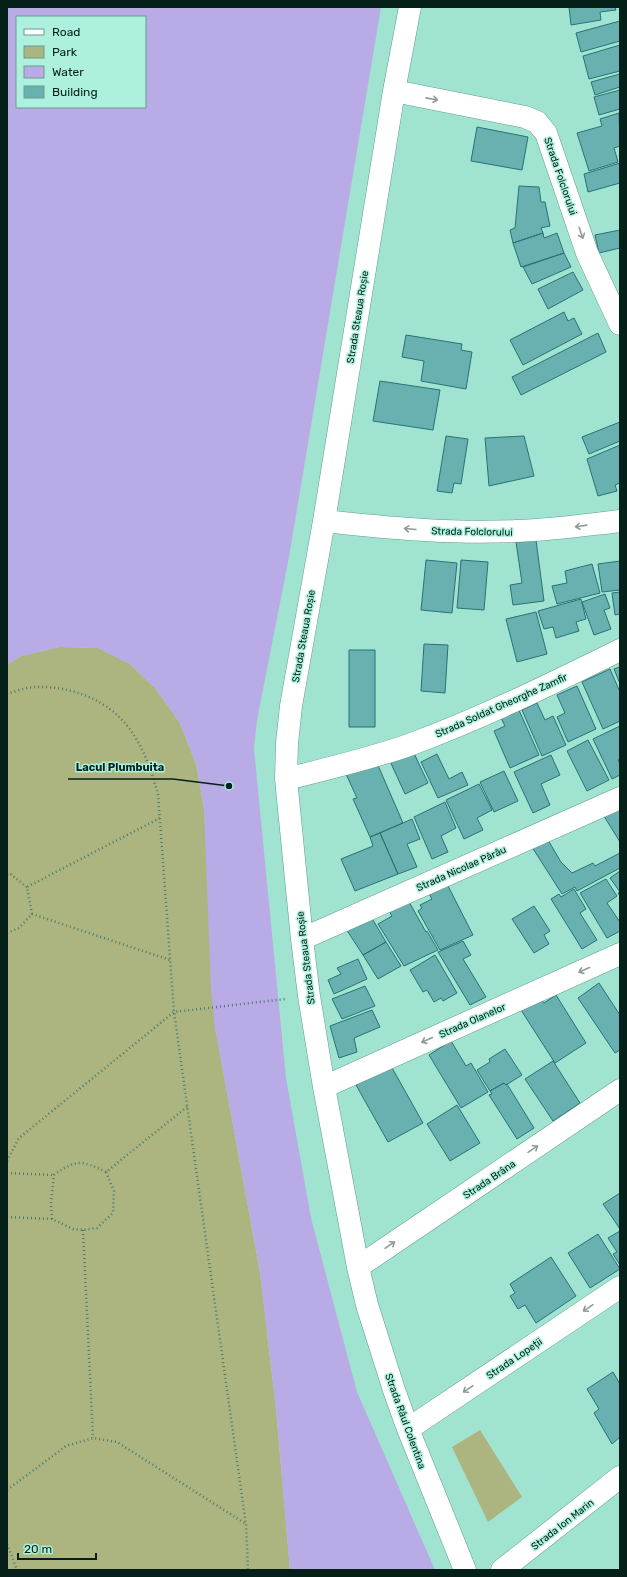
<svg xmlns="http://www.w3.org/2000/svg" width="627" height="1577" viewBox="0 0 627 1577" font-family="Rubik,sans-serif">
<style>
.green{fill:#acb57f}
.water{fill:#b9abe5;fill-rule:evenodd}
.building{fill:#69b0b0;stroke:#287373}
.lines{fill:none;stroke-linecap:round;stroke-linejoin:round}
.minor-casing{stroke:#5d9e8d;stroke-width:23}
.path{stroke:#4b796d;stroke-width:2.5;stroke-dasharray:1 3;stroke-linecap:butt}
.minor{stroke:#fff;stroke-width:22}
.oneway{stroke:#8e9b98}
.labels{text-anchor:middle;stroke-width:3;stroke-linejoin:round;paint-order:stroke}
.street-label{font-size:10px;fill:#042019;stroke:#adf0de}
.leader{fill:none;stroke:#042019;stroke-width:1.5}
.callout-dot{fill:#042019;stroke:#adf0de;stroke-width:1.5}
.callout-label{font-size:11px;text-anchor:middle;font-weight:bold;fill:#042019;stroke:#adf0de;stroke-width:3;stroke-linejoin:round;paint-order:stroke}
</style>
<rect width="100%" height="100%" fill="#a0e3d1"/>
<!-- green -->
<path class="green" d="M60,647L98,648L130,664L156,689L180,723L196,764L204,808L215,1027L260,1272L276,1409L290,1570H7V665L21,656Z
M480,1430L522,1497L488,1522L452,1447Z"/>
<!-- water -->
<path class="water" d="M7,7H381L289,557L257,720L254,749L286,1078L311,1218L357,1392L435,1570H290L276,1409L260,1272L215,1027L211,990L204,808L196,764L180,723L156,689L130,664L98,648L60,647L21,656L7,665ZM17,17H145V107H17Z"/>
<!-- building -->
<path class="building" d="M569,7H615L616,10L600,12L601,20L571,25Z
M620,21V41L581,52L576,33Z
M620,45V71L589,79L583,56Z
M620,74V87L595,95L591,82Z
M620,90V109L599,115L594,97Z
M619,113L620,146L614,148L618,162L589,171L577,133L602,126L600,119Z
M477,127L528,137L522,170L471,161Z
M620,163V183L588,192L584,174Z
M519,186L539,187L541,202H545L550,226L541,228L543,233L513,243L510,230L515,228Z
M620,230V248L599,253L595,235Z
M543,233L544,238L557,233L564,253L521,267L513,243Z
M564,253L571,267L532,284L523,267Z
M573,272L583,290L548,309L538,289Z
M564,312L568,321L574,318L582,334L523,365L510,340Z
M598,333L606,352L521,395L512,377Z
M406,335L462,344L461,350L472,352L466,389L421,381L424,361L402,357Z
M380,381L440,390L433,430L373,421Z
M620,422V441L589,454L582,437Z
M446,436L468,439L461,484L454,483L452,493L437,491Z
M524,436L534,476L489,486L485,438Z
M620,445V483L615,485L617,491L598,496L587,459Z
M536,540L544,601L513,605L510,585L522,583L516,542Z
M426,560L457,563L452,613L421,610Z
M461,560L488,562L484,610L457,608Z
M620,561V590L602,592L598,564Z
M592,564L600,593L557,604L552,586L567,583L565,571Z
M620,592V614L615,615L612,593Z
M605,594L610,608L604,610L611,629L594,635L582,602Z
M581,599L586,619L576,622L579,631L556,638L553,627L544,629L538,611Z
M536,612L547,654L517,662L506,619Z
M424,644L448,645L445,693L421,691Z
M349,650H375V727H349Z
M620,667V684L614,669Z
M610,669L620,692V721L603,729L582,682Z
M577,686L596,729L568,742L557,717L565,713L557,695Z
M537,703L545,720L553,716L566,745L542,756L522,710Z
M518,708L539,755L510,768L494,731L505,726L500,716Z
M620,726V759L618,760L620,764V775L612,779L593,739Z
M588,740L609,780L587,791L567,751Z
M412,749L428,783L405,794L389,759Z
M437,754L449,779L462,772L468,785L438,798L421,762Z
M551,755L560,775L541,784L550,805L533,813L514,772Z
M377,763L403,823L370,837L353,799L357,798L346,774Z
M504,771L518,801L494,812L480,782Z
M479,784L492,810L477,818L483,830L464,839L446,800Z
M445,802L456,828L441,836L448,852L432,859L414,817Z
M620,802V842L602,813Z
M412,819L420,839L407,844L417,867L398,874L380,833Z
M380,833L398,874L355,891L341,859L373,846L370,837Z
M545,835L561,862L572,873L593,863L595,866L620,853V868L577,891L575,887L562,894L530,844Z
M620,871V896L618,893L620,892L610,878Z
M606,879L617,896L607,903L620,922V931L607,938L580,893Z
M446,882L473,935L440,950L418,911L422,908L420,905L432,899L428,892Z
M574,889L586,909L580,913L597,940L582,949L551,899L559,894L561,897Z
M408,900L426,932L427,931L438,950L404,966L378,924L392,916L389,911Z
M534,906L550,931L544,935L549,944L534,953L512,919Z
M370,915L386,942L363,955L346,929Z
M463,941L471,955L463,959L486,997L470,1005L438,952Z
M386,942L401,966L378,979L363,955Z
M435,955L457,993L443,1001L441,998L434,1002L427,990L423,992L410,970Z
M358,959L367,979L334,994L328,980L341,974L337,968Z
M599,983L620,1015V1050L615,1053L578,998Z
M365,986L375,1006L342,1019L332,999Z
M556,995L586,1043L555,1063L521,1010L540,998L544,1003Z
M372,1010L380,1027L354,1038L357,1052L339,1058L330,1026Z
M451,1041L466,1066L471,1063L488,1092L461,1108L429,1055Z
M505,1049L522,1075L506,1085L504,1083L490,1091L477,1070L490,1062L489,1059Z
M553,1061L580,1103L553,1121L525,1079Z
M391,1066L423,1123L388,1142L356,1085Z
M504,1083L506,1085L507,1084L534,1128L517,1139L489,1095L492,1094L490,1091Z
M457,1105L480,1143L450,1161L427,1124Z
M620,1193V1229L603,1204Z
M620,1231V1265L613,1254L617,1252L608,1238Z
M598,1234L620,1269L590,1288L568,1253Z
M551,1257L576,1296L536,1323L525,1305L518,1309L510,1296L515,1293L510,1284Z
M613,1372L620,1384V1437L612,1444L594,1413L599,1409L587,1389Z"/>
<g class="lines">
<!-- minor casing -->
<g class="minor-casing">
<path id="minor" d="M410,7L394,91L324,521L291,706L287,743L286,779L302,939L309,996L324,1087L358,1267L367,1305L394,1390L408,1429L465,1570
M394,91L525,117L537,122L546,133L587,253L620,324
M324,521C388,528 453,534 517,531C552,530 586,525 620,521
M286,779C327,769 369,759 409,745C482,718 551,684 620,650
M302,939L620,798
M324,1087L620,954
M358,1267L620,1090
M408,1429L620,1287
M502,1570L620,1477"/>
</g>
<!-- path -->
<path class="path" d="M7,694C16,691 27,687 37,687C76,686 115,703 135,737C146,754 152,774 158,794L174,1012L246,1525L248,1570
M7,874L9,873L27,887
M32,914L27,887L160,818
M7,933L19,928L32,914L170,960
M7,1161L19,1138L174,1012L285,999
M7,1173L54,1175
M7,1217L52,1219L73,1229L83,1230L97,1228L113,1213L114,1191L106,1172L187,1107
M52,1219L51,1203L54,1175C77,1159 81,1160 106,1172
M83,1230L93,1438
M7,1490L66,1446L93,1438L117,1442L246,1524
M7,1544L17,1570"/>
<!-- minor -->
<use href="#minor" class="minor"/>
</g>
<!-- one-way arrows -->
<defs><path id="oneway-shaft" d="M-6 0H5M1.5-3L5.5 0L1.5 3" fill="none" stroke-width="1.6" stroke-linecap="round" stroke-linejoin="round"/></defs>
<g class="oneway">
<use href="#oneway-shaft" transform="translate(432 99) rotate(11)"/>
<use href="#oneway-shaft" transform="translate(581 233) rotate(71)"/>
<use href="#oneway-shaft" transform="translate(581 526) rotate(172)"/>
<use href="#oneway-shaft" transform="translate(410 529) rotate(-175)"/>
<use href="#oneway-shaft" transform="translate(584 970) rotate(156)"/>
<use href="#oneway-shaft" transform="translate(427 1040) rotate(156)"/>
<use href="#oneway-shaft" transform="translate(533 1149) rotate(-34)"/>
<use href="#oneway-shaft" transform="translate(390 1245) rotate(-34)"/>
<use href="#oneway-shaft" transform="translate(588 1308) rotate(146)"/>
<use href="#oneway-shaft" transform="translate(468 1389) rotate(146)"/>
</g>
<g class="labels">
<!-- street labels -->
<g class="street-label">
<text transform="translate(561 176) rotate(71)" y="4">Strada Folclorului</text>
<text transform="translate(357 317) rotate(-81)" y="4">Strada Steaua Roșie</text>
<text transform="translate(472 531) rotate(1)" y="4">Strada Folclorului</text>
<text transform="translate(303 636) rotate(-80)" y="4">Strada Steaua Roșie</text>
<text transform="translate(501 705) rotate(-24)" y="4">Strada Soldat Gheorghe Zamfir</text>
<text transform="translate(461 868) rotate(-24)" y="4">Strada Nicolae Pârâu</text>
<text transform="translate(305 958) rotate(-97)" y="4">Strada Steaua Roșie</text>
<text transform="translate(472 1020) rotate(-24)" y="4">Strada Olanelor</text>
<text transform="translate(489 1179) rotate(-34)" y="4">Strada Brâna</text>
<text transform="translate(514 1358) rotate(-34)" y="4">Strada Lopeții</text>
<text transform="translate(406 1421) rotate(70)" y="4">Strada Râul Colentina</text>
<text transform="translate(562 1524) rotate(-38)" y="4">Strada Ion Marin</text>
</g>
</g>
<!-- callouts -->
<path class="leader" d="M229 786L173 779H68"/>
<circle class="callout-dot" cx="229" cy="786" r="4"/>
<g class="callout-label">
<text x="120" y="771">Lacul Plumbuita</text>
</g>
<!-- border -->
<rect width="627" height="1577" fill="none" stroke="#042019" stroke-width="16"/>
<!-- legend -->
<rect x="16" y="16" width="130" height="92" fill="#adf0de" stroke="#699d8f"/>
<rect x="24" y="29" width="20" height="6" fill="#ffffff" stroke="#699d8f"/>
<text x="52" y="36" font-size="12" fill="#042019">Road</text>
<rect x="24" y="46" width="20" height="12" fill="#acb57f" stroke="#699d8f"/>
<text x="52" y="56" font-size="12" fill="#042019">Park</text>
<rect x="24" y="66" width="20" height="12" fill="#b9abe5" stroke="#699d8f"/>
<text x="52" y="76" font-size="12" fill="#042019">Water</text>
<rect x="24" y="86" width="20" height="12" fill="#69b0b0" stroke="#699d8f"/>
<text x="52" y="96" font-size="12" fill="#042019">Building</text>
<!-- scale -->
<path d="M18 1553v6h78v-6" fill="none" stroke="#042019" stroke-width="2"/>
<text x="24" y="1553" font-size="12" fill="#042019" stroke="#adf0de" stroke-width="3" paint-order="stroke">20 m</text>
</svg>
